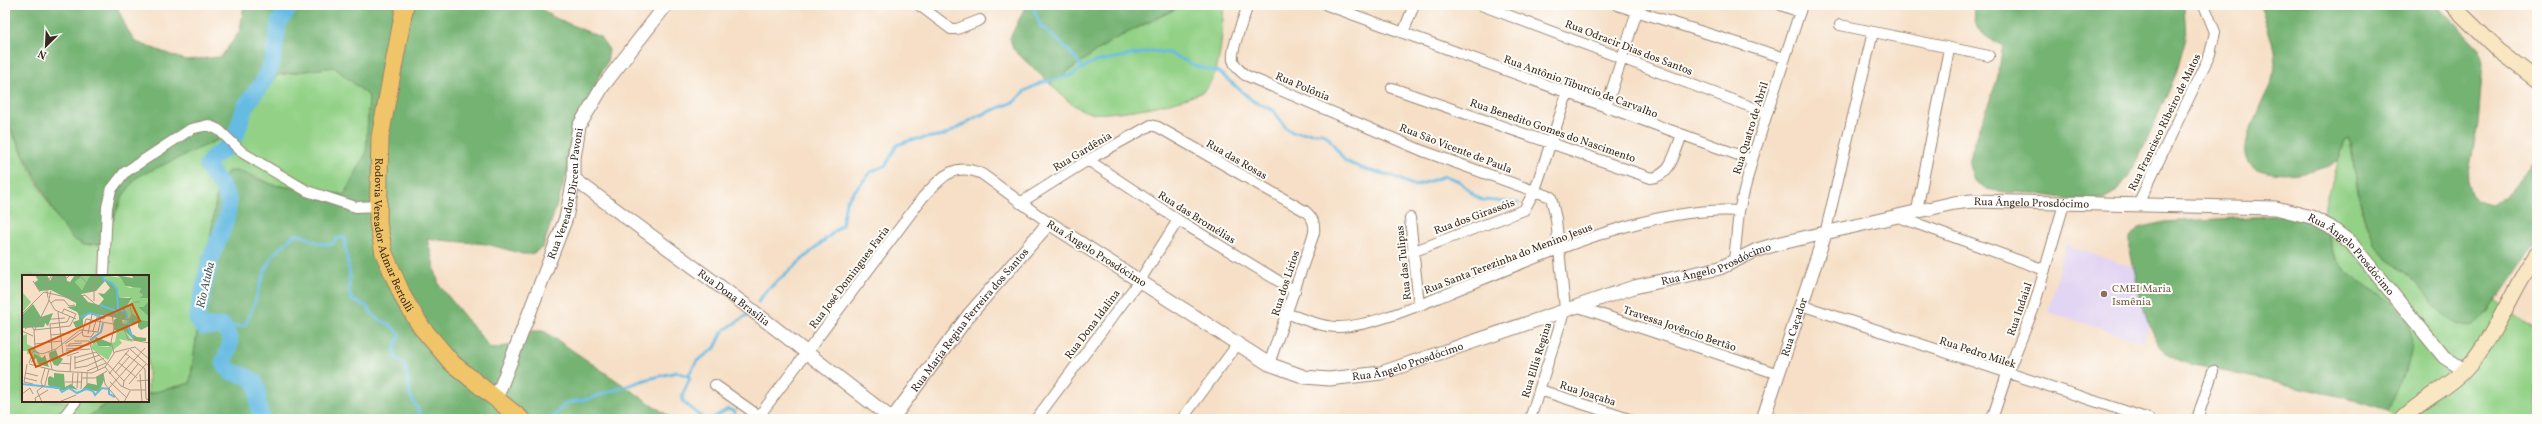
<svg xmlns="http://www.w3.org/2000/svg" width="2542" height="424" viewBox="0 0 2542 424" font-family="Vollkorn,serif">
<style>
.built{fill:#e2d4f3}
.green{fill:#92d186;stroke:#667e52}
.forest{fill:#75b373;stroke:#586e48}
.lines{fill:none;stroke-linecap:round;stroke-linejoin:round}
.stream{stroke:#66bbe3;stroke-width:3}
.river{stroke:#66bbe3;stroke-width:17}
.minor-casing{stroke:#988472;stroke-width:12}
.tertiary-casing{stroke:#988472;stroke-width:15}
.secondary-casing{stroke:#988472;stroke-width:17}
.trunk-casing{stroke:#988472;stroke-width:19}
.minor{stroke:#fff;stroke-width:10}
.tertiary{stroke:#fff;stroke-width:13}
.secondary{stroke:#f9e7c3;stroke-width:15}
.trunk{stroke:#f0c469;stroke-width:17}
.education-dot{fill:#8d6e63;stroke:#fdfcf7;stroke-width:1.5}
.labels{text-anchor:middle;stroke-width:4;stroke-linejoin:round;paint-order:stroke}
.street-label{font-size:11px;fill:#3b2a1e;stroke:#fdfcf7}
.education-label{font-size:11px;fill:#785e54;stroke:#fdfcf7;text-anchor:start}
.water-label{font-size:12px;font-style:italic;fill:#4a5d63;stroke:#fdfcf7}
.inset-river{fill:none;stroke:#66bbe3;stroke-width:2}
.inset-road{fill:none;stroke:#ab9783;stroke-width:1}
.view{fill:#d7540e;fill-opacity:0.15;stroke:#d7540e;stroke-width:2}
.inset-edge{fill:none;stroke:#3b2a1e;stroke-width:2}
</style>
<rect width="100%" height="100%" fill="#fdfcf7"/>
<filter id="ink" filterUnits="userSpaceOnUse"><feTurbulence type="fractalNoise" baseFrequency=".025" numOctaves="2"/><feDisplacementMap in="SourceGraphic" scale="8" xChannelSelector="R" yChannelSelector="G"/><feConvolveMatrix kernelMatrix="1 2 1 2 8 2 1 2 1" color-interpolation-filters="sRGB"/></filter>
<filter id="wash" filterUnits="userSpaceOnUse"><feTurbulence type="fractalNoise" baseFrequency=".012" numOctaves="4" result="noise"/><feDisplacementMap in="SourceGraphic" scale="16" xChannelSelector="R" yChannelSelector="G"/><feGaussianBlur stdDeviation="0.9" result="paint"/><feColorMatrix in="noise" values="0 0 0 0 0 0 0 0 0 0 0 0 0 0 0 0 0 1.4 0 .05"/><feComposite in="paint" operator="in"/></filter>
<g filter="url(#wash)">
<rect width="100%" height="100%" fill="#f6dfc6"/>
<!-- built -->
<path class="built" d="M2065,245L2160,276L2144,342L2048,312Z"/>
<!-- green -->
<path class="green" d="M1183,5H1224C1222,26 1222,62 1212,80C1210,83 1207,88 1205,90C1191,102 1110,116 1092,113C1075,110 1062,95 1050,84L1111,41Z
M334,67L369,96L366,154L344,195L273,185L253,175L217,192L190,383L148,394V276H23V401H111L85,419H5V118C18,143 60,238 84,245C88,246 95,244 99,244L109,231L122,197L137,176L237,131L277,75Z
M2350,138C2354,171 2359,217 2376,246C2385,261 2403,269 2415,280C2425,289 2432,301 2441,312L2487,313L2495,301L2537,332V419H2397L2388,410L2408,365L2383,296L2351,277L2338,262L2332,248L2323,213L2345,140Z"/>
<!-- forest -->
<path class="forest" d="M5,5H116L127,29L136,42L185,60L221,57L240,31L244,5H536L553,17L600,37L609,50L607,62L598,78L543,247L532,254H523L487,244L427,239L439,285L491,349L516,344L531,331H544L673,419H85L111,401H148V394L190,383L217,192L219,184L228,171H238L273,185L344,195L366,154L369,96L334,67L277,75L237,131L137,177L122,197L109,231L99,244L84,245L72,238L59,221L5,118Z
M1026,5H1183L1111,41L1050,84L1013,49L1010,38Z
M1975,5H2184L2186,38L2176,74L2143,148L2128,177L2117,191L2103,199L2076,200L2031,193L2002,192L1987,189L1974,181L1969,165L1972,150L1997,80L2003,46C1982,35 1972,30 1975,5Z
M2260,5H2437L2479,48L2483,62L2478,124L2467,182L2471,194L2477,200L2491,204L2503,199L2537,161V244C2514,270 2499,303 2473,326C2446,326 2435,305 2420,286C2408,271 2388,263 2377,247C2361,224 2354,167 2350,138L2345,140L2338,162C2313,171 2289,178 2263,171C2219,160 2273,95 2275,67C2276,47 2266,24 2260,5Z
M2323,213C2327,229 2329,249 2339,263C2349,277 2365,285 2379,294C2433,327 2409,364 2388,410L2343,397L2185,363C2174,359 2165,354 2158,344C2145,324 2135,275 2130,250V237L2138,228L2164,222Z"/>
<g class="lines">
<!-- stream -->
<path class="stream" d="M1032,5L1041,27C1052,34 1077,57 1083,69
M758,302L766,291L842,225L846,201L871,172L886,165L897,145L911,140L945,135L978,116L1014,102L1025,91L1040,83L1070,76L1093,62L1153,51L1169,53L1198,67L1219,72L1253,101L1273,110L1286,128L1292,132L1322,133L1328,137L1345,161L1366,170L1390,175L1415,186L1445,176L1459,181L1475,196L1483,200L1519,203
M223,326H244C258,305 258,280 271,259C276,250 288,242 295,234C309,236 319,247 333,244L337,238L344,237L350,276L349,292L352,300L366,306L376,318L389,324L400,334C394,347 390,357 405,365L410,395L423,419
M551,419L566,403L588,399L648,379L677,372L688,376
M704,419L683,402V394L690,378L688,376L697,361L715,348L723,331L750,313
M711,419L728,409L735,412L734,419"/>
<!-- river -->
<path class="river" d="M236,135L245,106L263,82L272,63L279,22L291,5
M229,146L213,157L207,165C212,177 225,186 228,199C231,219 217,240 211,258C205,277 202,299 197,318L203,327L223,326C234,340 230,348 223,363L231,372C273,380 249,395 263,419"/>
</g>
</g>
<g filter="url(#ink)">
<g class="lines">
<!-- minor casing -->
<g class="minor-casing">
<path id="minor" d="M919,5L951,29H957L980,20
M1248,5C1244,18 1231,48 1233,60C1235,67 1240,71 1245,75L1423,151L1551,197L1556,219L1565,309L1530,419
M1327,5L1752,160
M1481,5L1767,113
M1617,5L1785,58
M1781,5L1800,12
M1840,25L1989,56
M1403,33L1414,5
M1392,88L1651,178C1671,176 1675,151 1682,135
M1606,108L1639,5
M1088,160L1178,220L1295,291
M1020,203L1088,160L1151,125L1158,127L1305,211C1313,218 1315,223 1314,233L1269,364
M2138,204L2210,54L2215,32L2204,5
M1917,210L1949,49
M1896,216L2045,270
M1410,218L1419,305
M1825,234L1873,32
M1412,252L1524,210L1535,190L1567,94
M1734,261L1739,211L1752,160L1802,5
M104,276L107,207L111,190L124,173L191,129L208,125L219,130L243,153L307,191L356,207L378,206
M1801,305L2149,419
M1576,306L1778,374
M1288,314C1304,319 1321,327 1338,327C1369,327 1417,306 1447,294C1531,260 1648,205 1739,211
M715,385L763,419
M1540,390L1629,419
M759,416L923,197C942,177 954,161 982,174L1049,223
M62,419L76,401
M1036,419L1140,280L1178,220
M1182,419L1237,345
M1992,419L2007,374L2033,310L2064,204
M2197,419L2213,371"/>
</g>
<!-- tertiary casing -->
<g class="tertiary-casing">
<g id="tertiary">
<path id="s1" d="M574,179L744,304L892,419"/>
<path id="s2" d="M496,399L566,218L574,179V158L579,126L603,86L666,5"/>
<path id="s3" d="M892,419L969,315L1049,223L1269,364L1305,377L1329,379L1381,373L1634,287L1720,268L1757,250L1777,244L1954,203L1972,201L2276,208L2311,217L2330,227L2351,243L2444,357L2464,370"/>
<path id="s4" d="M1763,419L1825,234"/>
</g>
</g>
<!-- secondary casing -->
<g class="secondary-casing">
<path id="secondary" d="M2452,5L2499,51L2537,80
M2402,419C2421,400 2447,389 2465,370C2497,335 2511,291 2537,253"/>
</g>
<!-- trunk casing -->
<g class="trunk-casing">
<g id="trunk">
<path id="s5" d="M405,5L380,137L378,223L384,253L404,299L422,328L452,363L521,419"/>
</g>
</g>
<!-- minor -->
<use href="#minor" class="minor"/>
<!-- tertiary -->
<use href="#tertiary" class="tertiary"/>
<!-- secondary -->
<use href="#secondary" class="secondary"/>
<!-- trunk -->
<use href="#trunk" class="trunk"/>
</g>
</g>
<!-- markers -->
<circle class="education-dot" cx="2104" cy="294" r="4"/>
<g class="labels">
<!-- street labels -->
<g class="street-label">
<text transform="translate(1629 47) rotate(21)" y="4">Rua Odracir Dias dos Santos</text>
<text transform="translate(1303 86) rotate(23)" y="4">Rua Polônia</text>
<text transform="translate(1581 86) rotate(20)" y="4">Rua Antônio Tiburcio de Carvalho</text>
<text transform="translate(2164 122) rotate(-64)" y="4">Rua Francisco Ribeiro de Matos</text>
<text transform="translate(1750 128) rotate(-73)" y="4">Rua Quatro de Abril</text>
<text transform="translate(1553 130) rotate(19)" y="4">Rua Benedito Gomes do Nascimento</text>
<text transform="translate(1456 148) rotate(21)" y="4">Rua São Vicente de Paula</text>
<text transform="translate(1082 151) rotate(-31)" y="4">Rua Gardênia</text>
<text transform="translate(1237 159) rotate(30)" y="4">Rua das Rosas</text>
<text dy="4" stroke="none"><textPath href="#s2" startOffset="218">Rua Vereador Dirceu Pavoni</textPath></text>
<text dy="4" stroke="none"><textPath href="#s3" startOffset="1304">Rua Ângelo Prosdócimo</textPath></text>
<text transform="translate(1474 216) rotate(-20)" y="4">Rua dos Girassóis</text>
<text transform="translate(1197 217) rotate(32)" y="4">Rua das Bromélias</text>
<text dy="4" stroke="none"><textPath href="#s5" startOffset="235">Rodovia Vereador Admar Bertolli</textPath></text>
<text transform="translate(1097 253) rotate(32)" y="4">Rua Ângelo Prosdócimo</text>
<text dy="4" stroke="none"><textPath href="#s3" startOffset="1640">Rua Ângelo Prosdócimo</textPath></text>
<text transform="translate(1508 258) rotate(-21)" y="4">Rua Santa Terezinha do Menino Jesus</text>
<text transform="translate(1403 263) rotate(-96)" y="4">Rua das Tulipas</text>
<text dy="4" stroke="none"><textPath href="#s3" startOffset="980">Rua Ângelo Prosdócimo</textPath></text>
<text transform="translate(849 277) rotate(-53)" y="4">Rua José Domingues Faria</text>
<text transform="translate(1285 283) rotate(-72)" y="4">Rua dos Lírios</text>
<text dy="4" stroke="none"><textPath href="#s1" startOffset="199">Rua Dona Brasília</textPath></text>
<text transform="translate(2019 309) rotate(-71)" y="4">Rua Indaial</text>
<text dy="4" stroke="none"><textPath href="#s3" startOffset="126">Rua Maria Regina Ferreira dos Santos</textPath></text>
<text transform="translate(1092 324) rotate(-53)" y="4">Rua Dona Idalina</text>
<text dy="4" stroke="none"><textPath href="#s4" startOffset="97">Rua Caçador</textPath></text>
<text transform="translate(1680 328) rotate(19)" y="4">Travessa Jovêncio Bertão</text>
<text transform="translate(1978 352) rotate(18)" y="4">Rua Pedro Milek</text>
<text dy="4" stroke="none"><textPath href="#s3" startOffset="656">Rua Ângelo Prosdócimo</textPath></text>
<text transform="translate(1536 360) rotate(-73)" y="4">Rua Ellis Regina</text>
<text transform="translate(1588 393) rotate(18)" y="4">Rua Joaçaba</text>
</g>
<!-- education labels -->
<g class="education-label">
<text x="2112" y="292">CMEI Maria<tspan x="2112" dy="13">Ismênia</tspan></text>
</g>
<!-- water labels -->
<g class="water-label">
<text transform="translate(205 285) rotate(-77)" y="4">Rio Atuba</text>
</g>
</g>
<!-- overview -->
<g transform="translate(22 275)">
<rect width="127" height="127" fill="#f6dfc6"/>
<path d="M61,0H70L60,15L53,7ZM83,0L99,3L103,11L108,13L114,11L119,13L117,16L121,20L117,23H127V26L121,32H116L127,42V46L119,45L110,38L105,48L101,49L100,47L106,43L103,34L110,25L107,22L98,23L91,8L81,3ZM1,18L9,27L0,38L1,34ZM95,56H103L111,67L97,64L100,68L91,75L86,85L70,74L68,64L74,62L69,68L71,71L73,67L76,71L87,72L89,68L93,67ZM5,59V69L13,73L20,83L13,78L5,79V76H0V61Z" fill="#92d186"/>
<path d="M13,0H25L28,6L31,0H44L45,6L48,7L53,0H61L53,7L60,15L68,1L83,0L81,3L91,8L98,23H110L103,34L106,43L100,45L101,49L105,48L110,38L119,45L127,46V51L119,55L116,52V48L107,49L110,59L115,62L124,63V66H113L103,56L92,55V45L95,43L67,38L61,44V50L54,53L51,47L57,45V41L55,37L45,32L54,31V28L29,15L18,16L12,8L16,5ZM83,6L88,13L82,19L76,18L82,24L77,30L66,27L59,19L74,16ZM94,0L111,3L110,0H127V23H117L121,20L117,17L119,13L103,11L99,3ZM127,26V42L116,32H121ZM11,29L19,42L31,38L26,51L23,48L22,52L0,53V40ZM74,62L89,68V71H76L74,67L70,71ZM34,75L36,81L41,84L36,91L32,90L28,83V77ZM12,78L20,83L23,80L27,92L16,89L14,83L9,88ZM32,98L42,99L43,112L49,109L56,115L48,113L38,116V113L34,114L26,110V103L28,101L32,103ZM81,98L82,105L77,117L66,114L58,117L66,108L75,110L74,102Z" fill="#75b373" fill-rule="evenodd"/>
<path class="inset-river" d="M84,0L81,2L82,5L90,8L95,14L96,34L104,37L106,45M78,30L92,35L95,39M59,42L68,38L83,43M106,45L107,56L111,63M68,65L79,57L81,48M0,109L37,113L40,117L47,113L55,118L64,114L71,116L73,120L80,113L87,114V119L93,122"/>
<path class="inset-road" d="M57,0L72,15V26M11,6L18,17M28,6L45,3L48,0M72,16L75,0M26,23L24,9L30,0M27,25L33,35L54,44M29,28L33,25H42L47,31L53,30M36,37L41,79M40,38L42,34L54,39L48,51M0,39L22,17L48,23L63,20L82,37L97,42L106,64L127,68M90,39L92,53L89,67L92,78M18,45L43,43M99,45L108,44L110,41L108,30L113,27H118M3,54L9,50L12,55M60,54L61,61L69,62L73,56M12,55L48,51M61,55L64,44L91,49M0,56L11,61M71,56L75,42L82,44M66,59L70,39M29,60L48,58M52,66H67L76,95M13,69L39,66M43,69L60,57M44,71L67,70M47,71V69L60,68M44,74L60,73M108,74L127,91M30,75L28,49L45,47L48,41M11,76L20,79L34,74L58,55L76,57L79,43M44,76L68,74M27,77L30,95M103,78L123,94L124,124L127,125M45,81L57,77M52,83L74,77L102,106M96,87L115,103M7,88L13,72L12,56L26,28L29,16M37,88L49,89M53,88L78,80M5,89L2,107L11,109M7,89L35,96L70,98L83,92L93,77L113,72L127,84M83,92L99,111L108,115M53,93L65,91L82,83M53,94V81M65,96L84,88M48,97L49,81M4,98L16,101M81,98L83,109L98,127M93,98L107,82M87,99L107,75M118,99L120,127M3,103L15,106M60,103H73L85,96M115,106L127,105M43,107H60M88,107L104,122M107,109L124,89M50,111L51,98M21,112L19,107L23,93M65,112V97M101,112L102,106L116,89M55,113L56,98M87,113L123,73M59,114L60,97M108,115H124M0,119L8,113L11,119M14,127L13,123L26,115M20,127L15,116L23,110L27,94M37,127L54,120M102,127L108,116"/>
<path class="view" d="M110,29L118,46L14,92L7,75Z"/>
<rect width="127" height="127" class="inset-edge"/>
</g>
<!-- margin -->
<rect width="2542" height="424" fill="none" stroke="#fdfcf7" stroke-width="20"/>
<!-- north arrow -->
<g transform="translate(46 46) rotate(204)" stroke="#fdfcf7" stroke-width="3" paint-order="stroke">
<path d="M0-3L7 15L0 10L-7 15Z" fill="#3b2a1e"/>
<text y="-6" font-size="11" font-weight="bold" text-anchor="middle" fill="#3b2a1e">N</text>
</g>
</svg>
